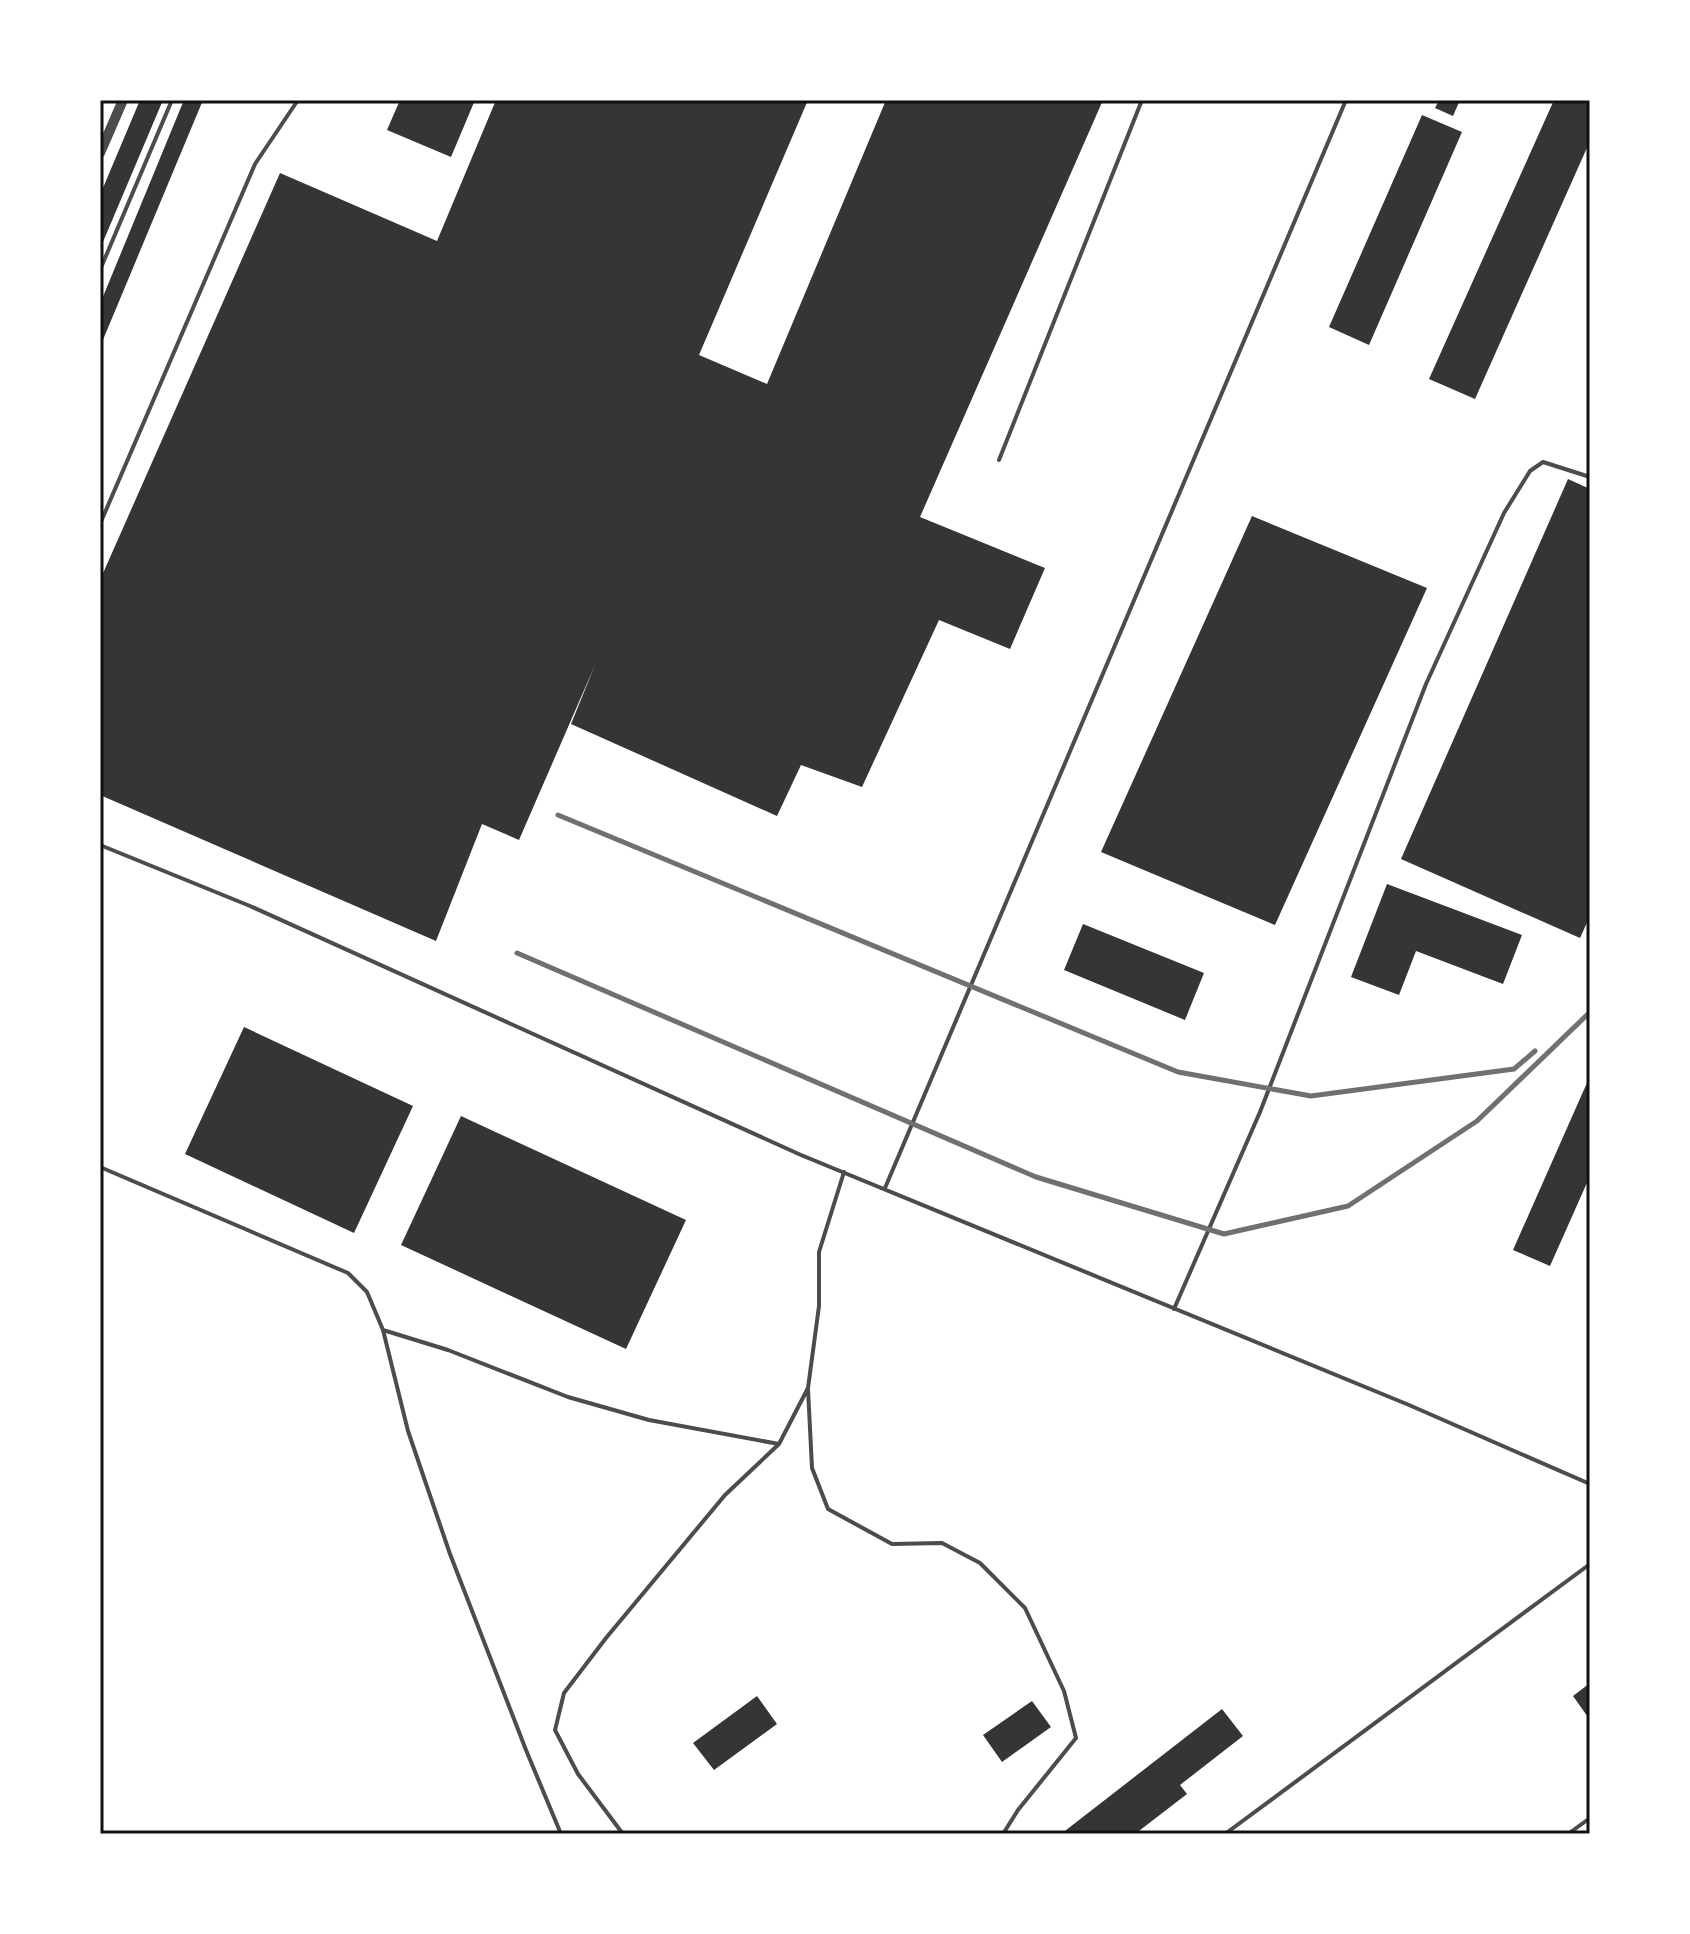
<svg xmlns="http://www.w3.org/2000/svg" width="1690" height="1934" viewBox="0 0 1690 1934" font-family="'Work Sans',sans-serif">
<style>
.building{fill:#353535}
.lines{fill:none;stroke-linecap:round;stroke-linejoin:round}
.service{stroke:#4c4c4c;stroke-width:4}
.tertiary{stroke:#4c4c4c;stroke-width:10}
.rail{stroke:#707070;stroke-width:5}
.neatline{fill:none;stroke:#111;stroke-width:3}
</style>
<rect width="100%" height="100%" fill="#fff"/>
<!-- building -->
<path class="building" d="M140,100H163L100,249V195Z
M184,100H203L100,347V304Z
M400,100H475L451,157L387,130Z
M496,100H808L699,355L767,384L886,100H1103L920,517L1045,568L1010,649L939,620L862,787L801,765L777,816L571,724L595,665L519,840L482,824L436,941L100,795V580L280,173L437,241Z
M1439,100H1460L1453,116L1435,108Z
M1554,100H1590V141L1475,399L1429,379Z
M1422,115L1462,132L1369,345L1329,327Z
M1568,479L1590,489V916L1580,938L1401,859Z
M1252,516L1427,588L1275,925L1101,852Z
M1387,884L1522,935L1503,984L1416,951L1399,995L1351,977Z
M1083,924L1204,973L1185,1020L1064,970Z
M244,1027L413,1106L354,1233L185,1154Z
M1590,1076V1176L1550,1266L1513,1250Z
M461,1116L686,1220L626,1349L401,1245Z
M1590,1683V1720L1573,1696Z
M757,1696L777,1724L714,1770L693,1743Z
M1032,1701L1051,1727L1002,1762L983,1735Z
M1222,1709L1243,1736L1180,1785L1187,1794L1135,1834H1061Z"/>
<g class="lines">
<!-- service -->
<path class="service" d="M100,270L172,100
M999,460L1142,100
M100,524L255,164L298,100
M100,845L250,906L801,1155L1409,1405L1590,1484
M100,1167L348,1273L367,1292L383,1330L408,1431L450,1554L526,1750L561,1834
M885,1188L1346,100
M1174,1309L1260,1112L1426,684L1504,513L1530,471L1543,462L1590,477
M383,1330L448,1350L568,1397L649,1420L779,1444
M808,1389L812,1468L828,1509L892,1544L942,1543L980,1563L1025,1608L1064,1691L1076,1738L1018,1810L1003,1834
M623,1834L578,1774L555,1730L564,1693L606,1638L725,1495L779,1444L808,1388L819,1306V1252L844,1172
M1225,1834L1590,1564
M1568,1834L1590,1818"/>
<!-- tertiary -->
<path class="tertiary" d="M100,153L123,100"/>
<!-- rail -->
<path class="rail" d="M558,815L1178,1072L1311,1096L1514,1069L1535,1051
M517,953L1036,1177L1224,1234L1348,1206L1477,1121L1590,1012"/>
</g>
<!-- border -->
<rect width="1690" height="1934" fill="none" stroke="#ffffff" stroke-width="204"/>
<rect x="102" y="102" width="1486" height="1730" class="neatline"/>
</svg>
